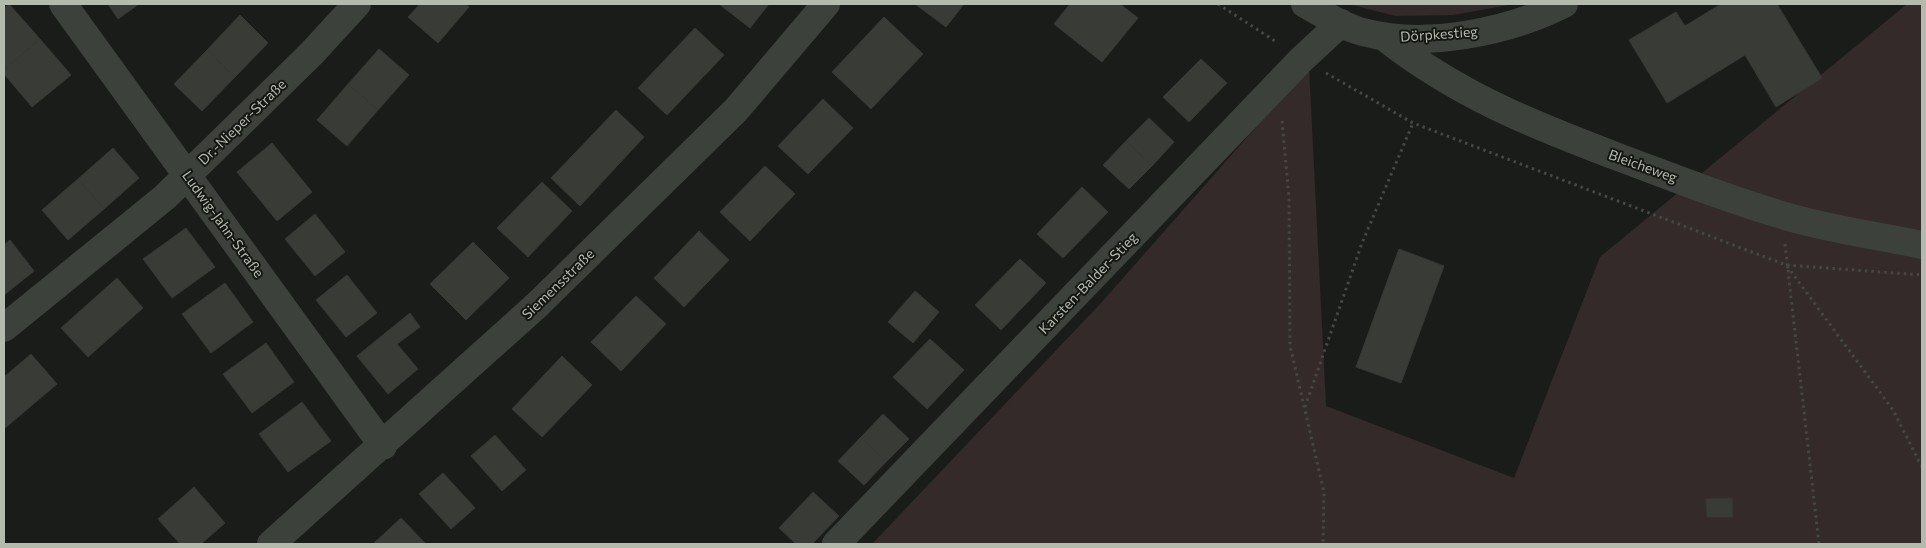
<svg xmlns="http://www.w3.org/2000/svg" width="1926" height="548" viewBox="0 0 1926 548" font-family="Commissioner,sans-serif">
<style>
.green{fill:#342a2a}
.building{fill:#393b37;stroke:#353834}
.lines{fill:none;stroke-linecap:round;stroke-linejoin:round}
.path{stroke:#444841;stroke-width:3;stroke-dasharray:2.5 4;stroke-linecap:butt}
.street{stroke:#3d413b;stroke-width:28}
.labels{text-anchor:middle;stroke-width:4;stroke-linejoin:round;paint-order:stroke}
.street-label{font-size:14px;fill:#b4bbad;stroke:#151715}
</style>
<rect width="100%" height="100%" fill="#1a1c1a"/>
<!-- green -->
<path class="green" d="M1349,4H1515L1453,15L1395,16Z
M1907,4H1922V544H872L1101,303L1309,67L1326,406L1514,478L1600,257Z"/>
<!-- building -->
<path class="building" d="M9,4L40,39L4,70V8Z
M108,4H139L118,19Z
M420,4H465L469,7L438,43L408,17Z
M719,4H769L750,28Z
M915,4H964L946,27Z
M1070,4H1120L1138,18L1102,62L1054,24Z
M1721,4H1777L1822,78L1776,107L1745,55L1667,103L1629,40L1676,12L1685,26Z
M240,15L268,43L235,77L207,50Z
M884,17L923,54L871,109L832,72Z
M695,28L724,55L667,115L638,88Z
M40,39L71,75L32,107L4,74V70Z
M379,49L409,75L378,110L348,84Z
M207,50L235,77L202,111L174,84Z
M1201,59L1227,83L1189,122L1163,97Z
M348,84L378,110L347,146L317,120Z
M823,99L853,128L808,174L778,146Z
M616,110L644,137L580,206L551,178Z
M1149,118L1174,142L1152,166L1126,141Z
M1126,141L1152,166L1129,189L1103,165Z
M272,143L312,192L277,221L237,172Z
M113,148L139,178L104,209L78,179Z
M765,166L795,194L750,241L720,212Z
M78,179L104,209L68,240L42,210Z
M542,182L572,211L528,257L497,228Z
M1082,187L1108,212L1063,258L1037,234Z
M315,214L345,252L315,276L285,239Z
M186,228L215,267L172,298L143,259Z
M699,231L729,260L684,307L654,278Z
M10,240L34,271L4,295V245Z
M473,242L509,278L466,320L430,284Z
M1399,249L1444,266L1401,383L1356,367Z
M1020,259L1046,283L1001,330L975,305Z
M347,275L377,313L346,337L316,300Z
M117,278L143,308L88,357L61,328Z
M225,283L253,322L211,353L182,314Z
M915,291L939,312L913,343L888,322Z
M636,296L666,324L621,371L591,342Z
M410,313L420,327L397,344L418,369L388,394L357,356Z
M930,339L964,370L927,409L893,377Z
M266,343L294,382L252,413L223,374Z
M31,354L57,384L4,429V377Z
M562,356L592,385L542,437L512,409Z
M302,402L331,441L288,472L259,434Z
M883,414L909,439L886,462L861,437Z
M495,435L526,470L502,491L471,456Z
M861,437L886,462L864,485L838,461Z
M443,473L475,508L451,529L419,494Z
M194,487L225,523L201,544H180L158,519Z
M813,492L839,516L812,544H796L779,528Z
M1732,498L1733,517H1707L1706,499Z
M401,518L426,544H373Z"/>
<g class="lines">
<!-- path -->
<path class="path" d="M1218,4L1278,43
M1326,73L1413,123L1786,265L1922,275
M1282,121L1289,198L1290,346L1324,492L1323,544
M1785,244L1819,544
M1787,266L1893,410L1922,467
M1305,407L1362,243L1413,123"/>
<!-- street -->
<path class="street" d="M63,4L383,446
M1305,4C1323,14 1343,27 1363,32C1425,49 1508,32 1564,4
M1384,37C1458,95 1531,124 1618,157C1672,177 1726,199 1782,215C1827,229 1876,235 1922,245
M4,328L165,197L312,53L357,4
M271,544L537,305L736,110L826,4
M836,544L1302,59L1341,23"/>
</g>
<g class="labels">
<!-- street labels -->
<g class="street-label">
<text transform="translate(1439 34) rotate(-4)" y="5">Dörpkestieg</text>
<text transform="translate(242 122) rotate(-44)" y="5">Dr.-Nieper-Straße</text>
<text transform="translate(1643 166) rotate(20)" y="5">Bleicheweg</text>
<text transform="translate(223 224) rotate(54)" y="5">Ludwig-Jahn-Straße</text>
<text transform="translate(1088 283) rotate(-46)" y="5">Karsten-Balder-Stieg</text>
<text transform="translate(558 284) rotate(-44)" y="5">Siemensstraße</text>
</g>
</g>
<!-- border -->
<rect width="1926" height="548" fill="none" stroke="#b4bbad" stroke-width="10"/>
</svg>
